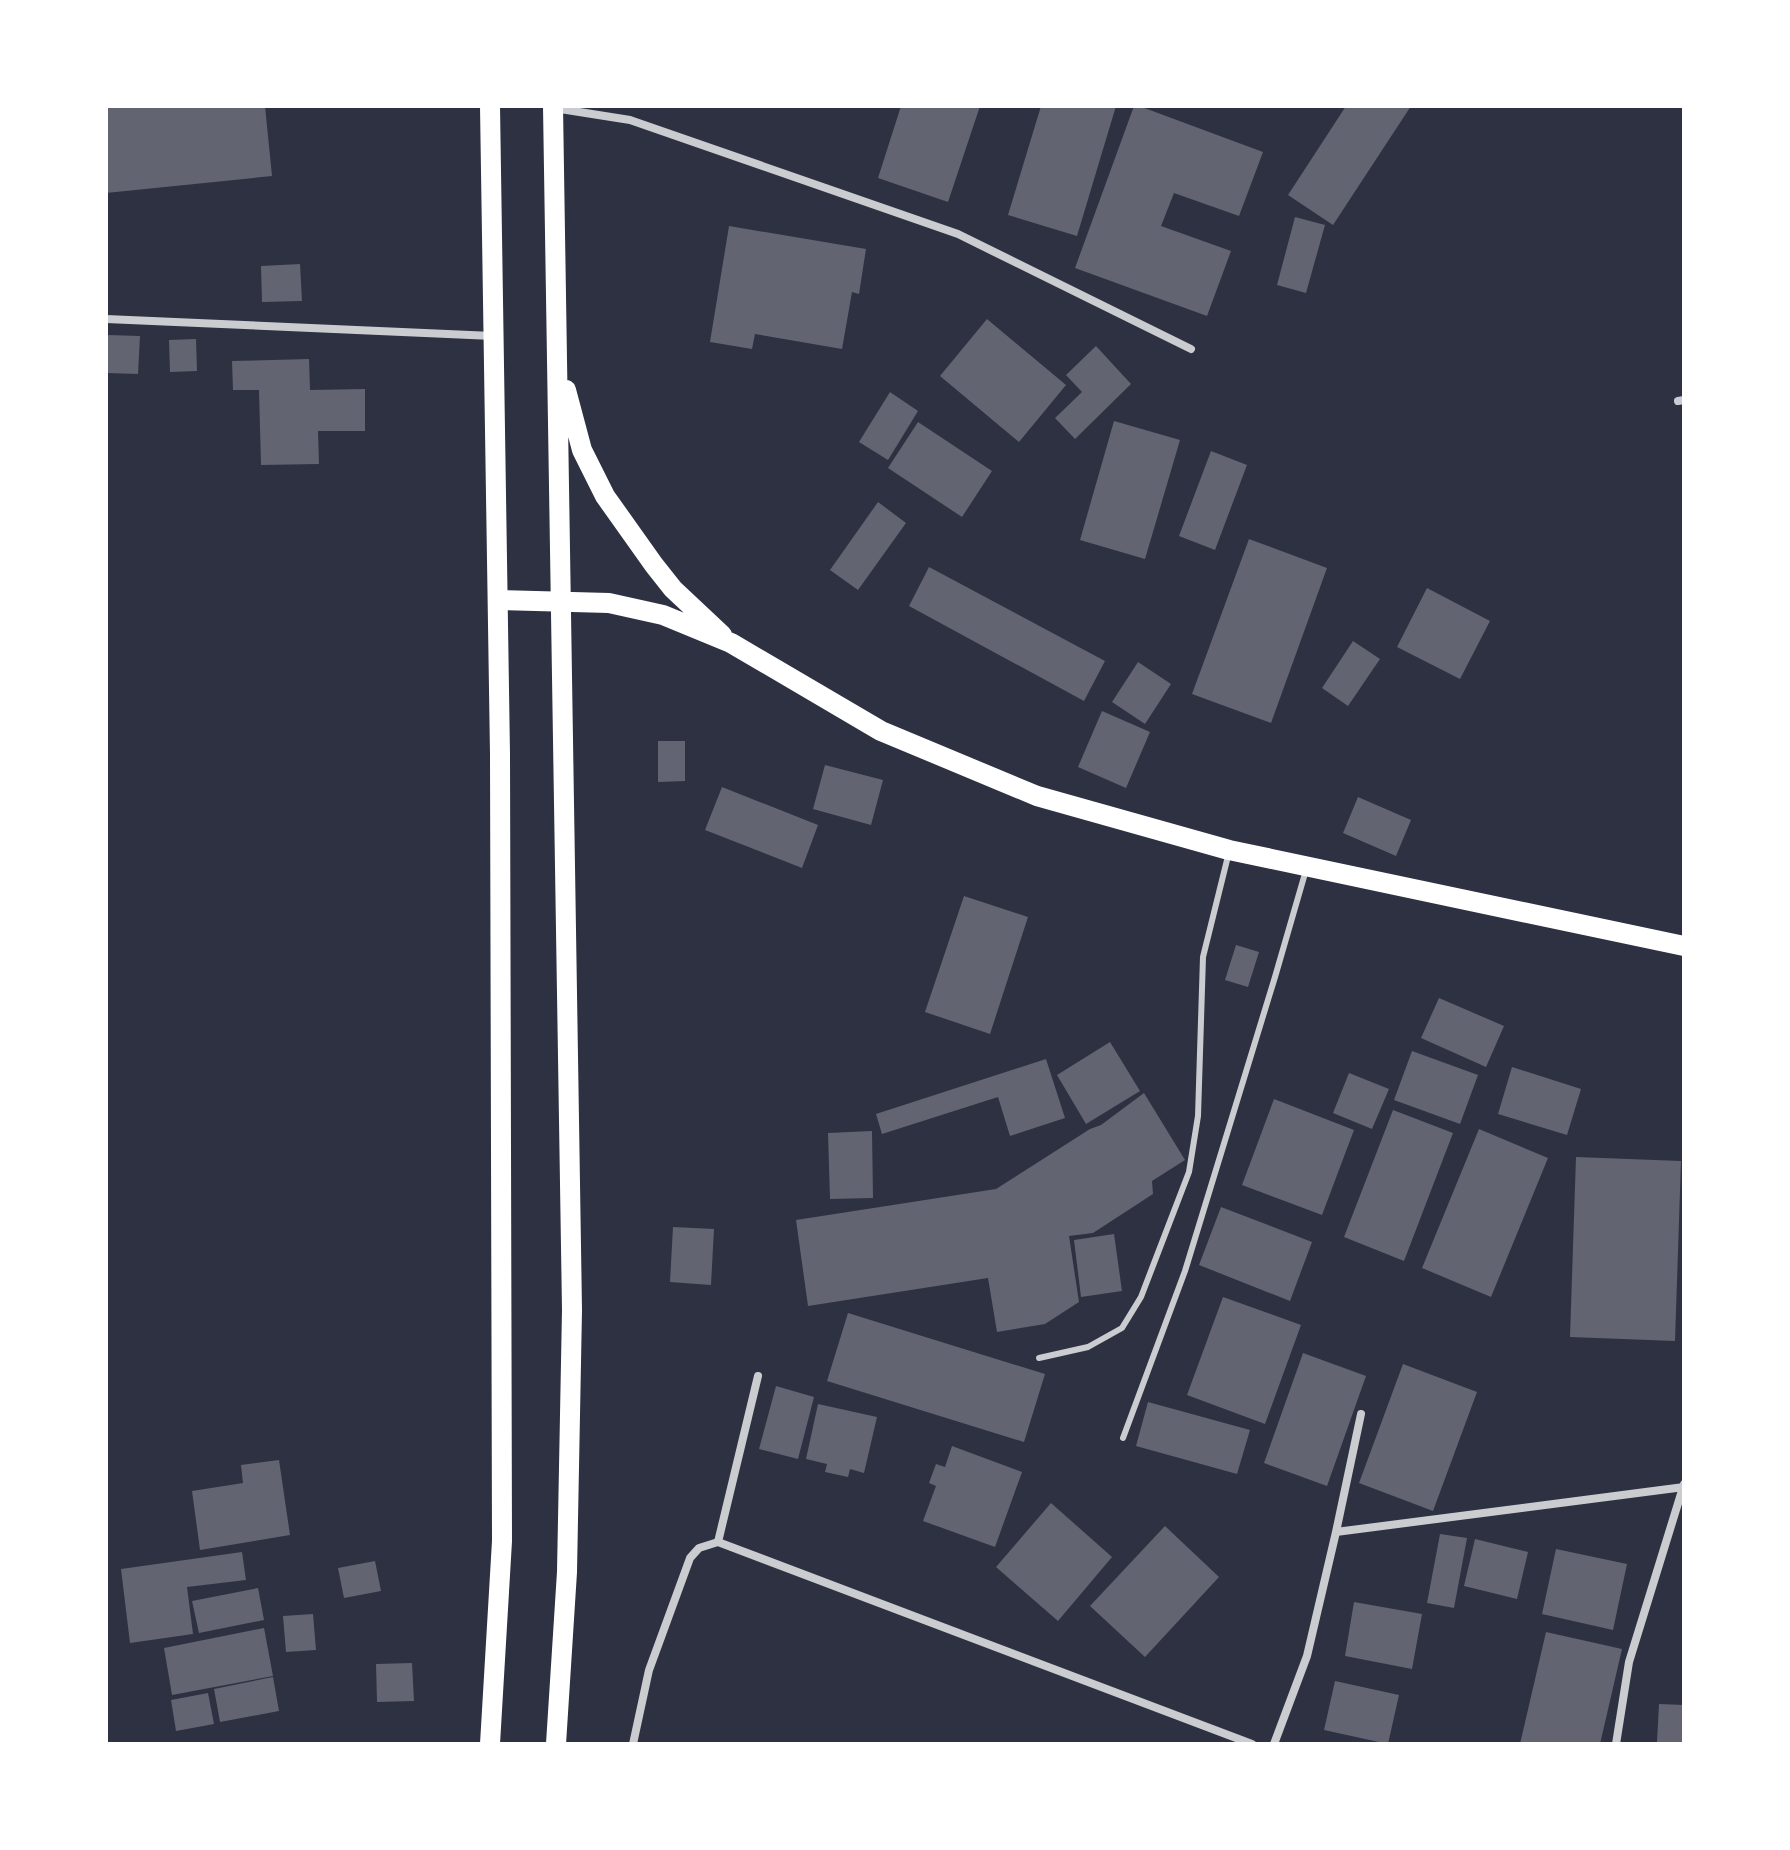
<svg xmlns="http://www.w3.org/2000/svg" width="1790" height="1850" viewBox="0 0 1790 1850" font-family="Signika,sans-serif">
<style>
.building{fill:#626471}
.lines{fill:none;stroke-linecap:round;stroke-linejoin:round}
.service{stroke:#caccd0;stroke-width:6}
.minor{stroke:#caccd0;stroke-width:8}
.primary{stroke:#fff;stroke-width:20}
</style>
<rect width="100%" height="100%" fill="#2d3142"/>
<!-- building -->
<path class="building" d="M106,106H265L272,176L106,193Z
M901,106H980L948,202L878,178Z
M1041,106H1116L1077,236L1008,215Z
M1134,106H1139L1263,152L1239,216L1174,193L1161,226L1231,251L1207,316L1075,268Z
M1346,106H1411L1333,225L1288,195Z
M1295,217L1325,225L1306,293L1277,285Z
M729,226L866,249L859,294L852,292L842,349L755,334L752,349L710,342Z
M300,264L302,301L262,302L261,266Z
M987,319L1066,385L1019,442L940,376Z
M107,335L140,336L138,374L106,373Z
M196,339L197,371L170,372L169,340Z
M1096,346L1131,384L1075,439L1055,418L1082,392L1066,375Z
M309,359L310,390L365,389V431H318L319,464L261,465L259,390H233L232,361Z
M890,392L918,411L888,460L859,442Z
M1114,421L1180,440L1145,559L1080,540Z
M918,422L992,471L962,517L888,468Z
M1211,451L1247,465L1215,550L1179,536Z
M878,502L906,523L858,590L830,570Z
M1249,539L1327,568L1271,723L1192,694Z
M929,567L1105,661L1084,701L909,606Z
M1427,588L1490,621L1460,679L1397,647Z
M1353,641L1380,659L1348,706L1322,688Z
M1138,662L1171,684L1145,724L1112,702Z
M1102,711L1150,732L1126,788L1078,767Z
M658,741H685V781L658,782Z
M825,765L883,780L871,825L813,809Z
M722,787L818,825L802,868L705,830Z
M1358,797L1411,820L1396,856L1343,833Z
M964,896L1028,917L990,1034L925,1012Z
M1236,945L1259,952L1248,987L1225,980Z
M1439,998L1504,1026L1486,1067L1421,1038Z
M1110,1042L1140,1091L1086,1124L1057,1075Z
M1412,1051L1478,1075L1460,1124L1394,1100Z
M1046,1059L1065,1118L1010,1136L998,1097L882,1134L876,1114Z
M1512,1067L1581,1089L1567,1135L1498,1114Z
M1349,1073L1389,1089L1372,1129L1333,1113Z
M1144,1093L1185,1160L1152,1181L1153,1194L1093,1233L1069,1236L1079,1302L1045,1324L997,1332L988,1278L808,1306L796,1220L996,1189L1090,1129L1101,1125Z
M1274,1099L1354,1130L1322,1215L1242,1185Z
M1393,1110L1453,1133L1404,1261L1344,1237Z
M1479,1129L1548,1158L1491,1297L1422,1268Z
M872,1131L873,1198L830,1199L828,1133Z
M1576,1157L1681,1161L1675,1341L1570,1337Z
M1221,1207L1312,1242L1290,1301L1199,1265Z
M673,1227L714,1229L711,1285L670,1282Z
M1114,1234L1122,1291L1081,1297L1074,1240Z
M1223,1297L1301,1325L1265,1424L1187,1395Z
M848,1313L1045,1374L1024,1442L827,1381Z
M1303,1353L1366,1376L1327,1486L1264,1463Z
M1403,1364L1477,1392L1433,1511L1359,1483Z
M776,1386L814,1397L798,1459L759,1449Z
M1148,1402L1250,1430L1237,1474L1136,1446Z
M818,1404L877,1417L864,1473L850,1469L848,1477L825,1472L827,1464L806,1459Z
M952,1446L1022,1472L995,1547L923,1521L936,1486L929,1483L936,1464L945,1467Z
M279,1460L290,1535L200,1550L192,1491L243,1483L241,1465Z
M1051,1503L1112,1557L1058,1621L996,1567Z
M1165,1526L1219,1577L1145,1657L1090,1606Z
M1440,1534L1467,1538L1454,1608L1427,1603Z
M1475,1539L1528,1552L1517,1599L1464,1586Z
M1556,1549L1627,1564L1613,1630L1542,1614Z
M242,1552L246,1580L187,1587L193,1634L130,1643L121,1569Z
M375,1561L381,1591L344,1598L338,1568Z
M258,1588L264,1620L199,1633L192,1601Z
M1354,1602L1422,1614L1412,1669L1345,1656Z
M313,1614L316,1650L286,1652L283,1616Z
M264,1628L273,1676L172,1695L164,1648Z
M1546,1632L1622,1649L1600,1744H1520Z
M412,1663L414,1701L377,1702L376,1664Z
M273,1677L279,1711L220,1722L214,1689Z
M1335,1681L1399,1695L1388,1744L1324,1730Z
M208,1693L214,1724L176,1731L171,1700Z
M1659,1704L1684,1705V1743L1657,1742Z"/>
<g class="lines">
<!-- service -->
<path class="service" d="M1039,1358L1088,1347L1122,1328L1141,1297L1189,1172L1198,1116L1203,957L1229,852
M1123,1438L1185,1271L1275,977L1306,870"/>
<!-- minor -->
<path class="minor" d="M554,108L630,120L958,234L1191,349
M106,319L493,336
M1678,401L1684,400
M1336,1532L1684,1487
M718,1542L758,1376
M633,1744L649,1670L690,1558L699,1548L718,1542L1252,1744
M1274,1744L1307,1656L1336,1532L1361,1414
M1616,1744L1629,1662L1684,1484"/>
<!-- primary -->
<path class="primary" d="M490,106L500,754L502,1541L490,1744
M553,106L572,1310L567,1572L556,1744
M566,390L582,450L605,496L654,565L673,589L722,635
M498,600L609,603L663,615L731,643L881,731L1037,796L1229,850L1684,946"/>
</g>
<!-- border -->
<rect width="1790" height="1850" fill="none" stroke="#ffffff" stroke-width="216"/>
</svg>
